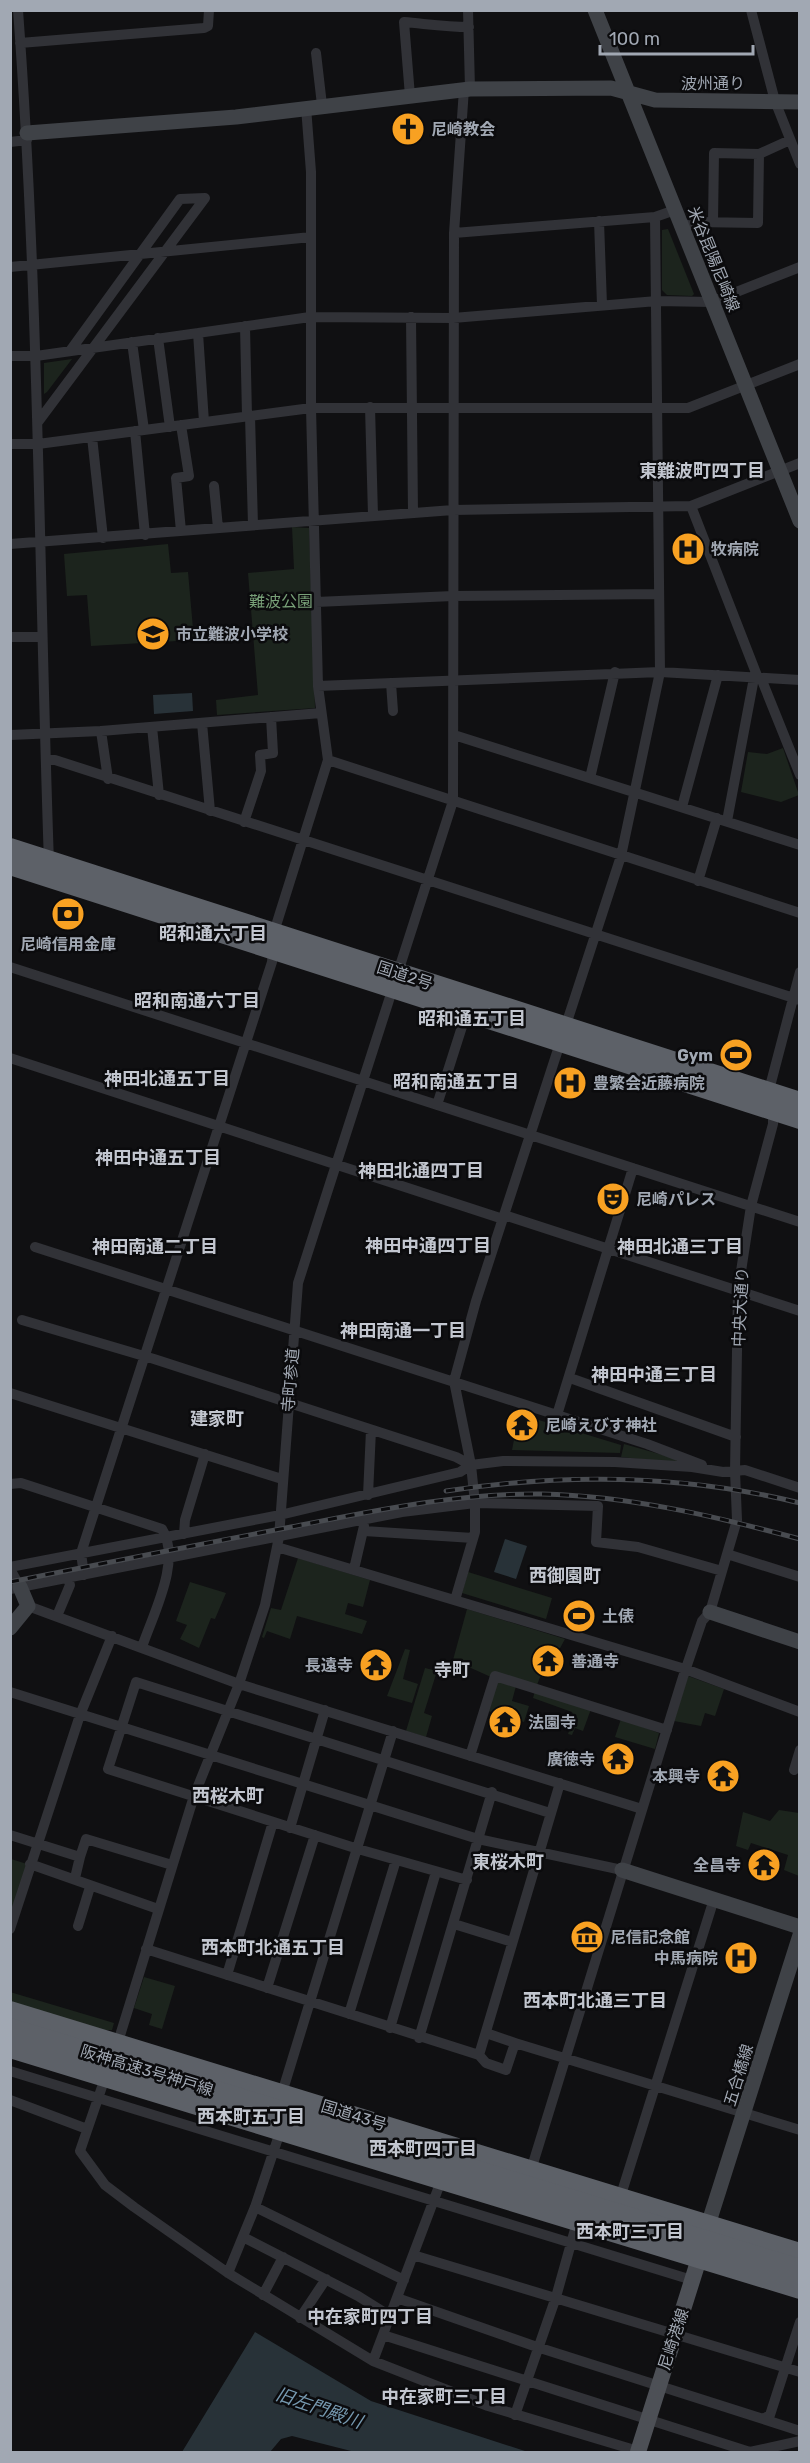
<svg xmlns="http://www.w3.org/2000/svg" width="810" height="2463" viewBox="0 0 810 2463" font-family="Rubik,'Noto Sans JP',sans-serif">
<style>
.green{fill:#1c241d}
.water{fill:#283238}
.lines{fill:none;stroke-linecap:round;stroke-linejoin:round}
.street{stroke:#313237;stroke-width:10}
.secondary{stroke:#3f4247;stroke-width:15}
.primary{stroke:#4d5056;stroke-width:16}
.highway{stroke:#5d6168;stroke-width:20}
.rail-casing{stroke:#484b50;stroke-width:5}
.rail{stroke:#0b0b0d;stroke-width:3;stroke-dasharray:9;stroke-linecap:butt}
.highway-bridge{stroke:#5d6168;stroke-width:20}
.labels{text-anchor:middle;stroke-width:5;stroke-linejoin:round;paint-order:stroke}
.street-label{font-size:16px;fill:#a1a8b3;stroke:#0b0b0d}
.poi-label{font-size:16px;font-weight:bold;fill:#a1a8b3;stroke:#0b0b0d;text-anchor:start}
.park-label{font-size:16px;fill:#779f77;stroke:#0b0b0d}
.neighbourhood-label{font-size:18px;font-weight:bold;fill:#c2c6cf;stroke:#0b0b0d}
.water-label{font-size:18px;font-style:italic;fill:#7699b0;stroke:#0b0b0d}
</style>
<rect width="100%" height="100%" fill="#101012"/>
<!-- green -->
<path class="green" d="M668,229L694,294L692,296L667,295L662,290V230Z
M72,359L47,392L44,394V363Z
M292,527L309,528L315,708L217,715L216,700L258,695L248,573L294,569Z
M168,544L171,573L188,572L194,640L91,646L87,595L67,596L64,554Z
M783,748L799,795L781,802L741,792L748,752L767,754Z
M519,1414L621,1445L620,1453L512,1450Z
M624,1444L677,1459L676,1463L621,1457Z
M298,1558L370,1580L363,1607L348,1603L345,1614L367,1621L362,1634L297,1616L290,1639L267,1631L264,1638L262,1637L271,1608L281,1610Z
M468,1572L552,1598L546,1619L462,1593Z
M190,1582L226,1593L215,1619L211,1618L199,1648L180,1639L187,1625L176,1621Z
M467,1609L565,1639L552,1663L547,1678L540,1677L537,1685L491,1677L453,1660Z
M405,1649L410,1650L403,1679L418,1684L412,1703L387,1696Z
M425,1668L437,1671L424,1713L432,1716L426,1737L406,1731Z
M688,1676L724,1689L715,1716L705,1713L701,1726L674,1721Z
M497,1680L516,1686L512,1701L529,1706L524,1722L488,1711Z
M535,1691L591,1709L583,1731L575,1728L572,1735L568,1734L574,1717L572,1712L533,1698Z
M621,1719L659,1733L655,1749L615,1737Z
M779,1810L799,1813V1876L784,1870L788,1855L751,1843L748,1850L736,1846L743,1812L770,1821Z
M11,1859L27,1864L11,1916Z
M144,1977L175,1986L162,2029L149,2025L152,2014L134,2008Z
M10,1992L114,2023L112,2030H104L11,2002Z"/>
<!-- water -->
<path class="water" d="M192,693L193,711L154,714L153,695Z
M505,1539L527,1546L516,1579L494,1572Z
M255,2332L371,2401L528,2452H355L292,2436L281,2439L270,2452H182Z"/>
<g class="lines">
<!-- street -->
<path class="street" d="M18,10C39,294 39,579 49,863
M468,10L470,89
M751,10L775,101L800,164
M20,43L204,28L208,26L209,10
M316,53L322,105
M410,96L404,22C427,24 446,27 469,27
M10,142L27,140
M599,221L602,305
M713,222L714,153L759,154
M682,227L696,222L758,223L759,154L790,140
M454,233L655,217L675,210
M10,267L311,237
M411,317L413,513
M245,326L247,416
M198,333L204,422
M158,338L170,427
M132,342L144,430
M10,356H36L310,317L453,318L657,301L711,302L800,267
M370,407L373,515
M250,416L253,525
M38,422L205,198L180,199L70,351
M135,431L145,535
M92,437L103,538
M10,444H38L311,408H688L800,364
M214,486L218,528
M691,506L758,678
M181,531L176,478L189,476L181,425
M10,544L453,510L691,506L800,463
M316,602L453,596L659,594
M10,637H41
M761,678L800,775
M391,683L393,711
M318,686L660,672L800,680
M202,723L210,811
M152,727L159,795
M101,731L108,779
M10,735L101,731L321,713
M454,735L800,845
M46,760H55L800,1000
M328,760L800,913
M590,778L615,672
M682,807L718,675
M727,821L754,678
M244,822L261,771L260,755L273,753L271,717
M698,881L717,818
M10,967L800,1222
M10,1058L503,1219
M768,1094L800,972
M437,1105L467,1011
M504,1215L800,1311
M35,1247L647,1444L702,1465
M22,1320L154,1359L456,1457L471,1465
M570,1378L736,1437
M10,1393L282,1479
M557,1415L633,1168
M10,1484L21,1483L162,1529C182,1560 153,1614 142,1647
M368,1495L371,1430
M364,1531L473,1538
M184,1534L185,1520L205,1454
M277,1547L685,1669L800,1712
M727,1554L800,1577
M10,1567L280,1515L460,1472L471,1465L503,1461L615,1462L692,1467L723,1472L745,1470L800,1488
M10,1569L20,1587
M354,1569L364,1526
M84,1575L81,1553L272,962L274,932L328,760L318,686L311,408V172L306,107
M10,1589L402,1512L475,1503L598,1506L596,1542L638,1547L722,1571
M455,1600L475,1532V1503L471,1465L454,1381L476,1301L621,856L660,672L655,217
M28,1606L239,1684L642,1809
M57,1616L70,1585L68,1578
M10,1692L478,1839L622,1870
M470,1756L495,1676L667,1730
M794,1770L800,1750
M290,1828L325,1710
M10,1835L80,1857L75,1878
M80,1857L86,1839L172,1865
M30,1864L158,1909
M467,1880L358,1849L108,1769L136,1682L550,1813
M454,1924L512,1942
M78,1926L90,1887
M10,1929L80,1715L112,1636
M146,1949L479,2055L486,2063L506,2070L515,2043L800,2130
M227,1975L273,1822
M267,1988L315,1835
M349,2014L396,1860
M390,2028L436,1872
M486,2033L515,2043
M419,2038L492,1792
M118,2042L194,1796L239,1684L265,1605L279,1537L298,1283L453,801L454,233L464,89
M479,2055L560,1783
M10,2071L692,2280
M105,2078L80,2151L105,2185L134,2207L228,2273L373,2361L488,2406L638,2451
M282,2093L393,1731
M10,2100L87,2129
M531,2170L683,1677L702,1621L710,1612L737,1520L735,1471L738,1291L751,1206L773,1124V1109
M620,2198L714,1899
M255,2207L404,2280
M243,2237L358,2296L390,2316
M413,2255L800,2372
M228,2273L255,2207L280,2132
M263,2295L283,2257
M397,2298L537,2347L763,2419L770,2415L800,2322
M300,2318L326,2279
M383,2335L750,2452L800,2441
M373,2361L441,2181
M515,2415L556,2297L577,2222
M763,2419L800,2431"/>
<!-- secondary -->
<path class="secondary" d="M595,10L800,521
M27,133L236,117L470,89L611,88L655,100L800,102
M710,1612L800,1642
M10,1628L28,1606L20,1587
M622,1870L800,1927
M708,2225L800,1935"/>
<!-- primary -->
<path class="primary" d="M638,2452L703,2246"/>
<!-- highway -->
<path class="highway" d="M10,848L800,1102
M10,865L800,1119
M10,2011L800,2253"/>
<!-- rail casing -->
<g class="rail-casing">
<path id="rail" d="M446,1491C565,1473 682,1474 800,1503
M10,1582C104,1563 197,1545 291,1527C374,1511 456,1493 542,1494C630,1496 714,1516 800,1539"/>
</g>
<!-- rail -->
<use href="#rail" class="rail"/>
<!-- highway-bridge -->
<path class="highway-bridge" d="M10,2028L800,2269
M10,2048L800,2289"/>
</g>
<!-- icons -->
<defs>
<g id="church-disc" transform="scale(1.725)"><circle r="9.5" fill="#f8a122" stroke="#0b0b0d"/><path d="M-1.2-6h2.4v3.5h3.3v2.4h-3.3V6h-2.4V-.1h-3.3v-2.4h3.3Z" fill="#111"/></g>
<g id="hospital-disc" transform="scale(1.725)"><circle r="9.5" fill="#f8a122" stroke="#0b0b0d"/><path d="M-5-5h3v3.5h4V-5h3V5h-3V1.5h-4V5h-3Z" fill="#111"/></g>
<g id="school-disc" transform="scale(1.725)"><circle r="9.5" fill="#f8a122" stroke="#0b0b0d"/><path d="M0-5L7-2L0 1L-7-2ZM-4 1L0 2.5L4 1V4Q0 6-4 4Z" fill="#111"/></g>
<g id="bank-disc" transform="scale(1.725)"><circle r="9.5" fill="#f8a122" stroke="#0b0b0d"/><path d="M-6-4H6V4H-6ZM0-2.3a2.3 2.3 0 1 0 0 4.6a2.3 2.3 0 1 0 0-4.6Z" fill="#111"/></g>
<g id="stadium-disc" transform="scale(1.725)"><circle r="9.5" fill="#f8a122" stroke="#0b0b0d"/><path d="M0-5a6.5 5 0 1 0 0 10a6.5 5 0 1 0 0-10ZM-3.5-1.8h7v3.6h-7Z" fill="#111"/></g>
<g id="theatre-disc" transform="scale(1.725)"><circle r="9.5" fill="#f8a122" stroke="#0b0b0d"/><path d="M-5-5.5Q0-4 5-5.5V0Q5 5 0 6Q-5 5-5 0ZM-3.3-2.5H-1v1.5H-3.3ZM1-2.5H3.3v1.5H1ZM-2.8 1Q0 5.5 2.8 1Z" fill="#111"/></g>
<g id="temple-disc" transform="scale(1.725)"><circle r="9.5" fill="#f8a122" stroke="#0b0b0d"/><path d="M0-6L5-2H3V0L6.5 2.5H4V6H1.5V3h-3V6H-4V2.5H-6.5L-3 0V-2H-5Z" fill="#111"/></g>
<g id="museum-disc" transform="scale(1.725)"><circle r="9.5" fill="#f8a122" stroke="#0b0b0d"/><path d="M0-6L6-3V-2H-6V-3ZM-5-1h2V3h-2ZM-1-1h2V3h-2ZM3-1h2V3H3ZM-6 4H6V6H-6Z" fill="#111"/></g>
</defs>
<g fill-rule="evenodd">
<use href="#church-disc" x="408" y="129"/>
<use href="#hospital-disc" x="688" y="549"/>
<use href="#school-disc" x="153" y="634"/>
<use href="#bank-disc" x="68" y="914"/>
<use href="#stadium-disc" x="736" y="1055"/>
<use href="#hospital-disc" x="570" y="1083"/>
<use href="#theatre-disc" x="613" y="1199"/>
<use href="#temple-disc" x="522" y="1425"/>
<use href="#stadium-disc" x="579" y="1616"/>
<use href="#temple-disc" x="548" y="1661"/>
<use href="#temple-disc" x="376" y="1665"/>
<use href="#temple-disc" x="505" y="1722"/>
<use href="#temple-disc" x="618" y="1759"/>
<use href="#temple-disc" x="723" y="1776"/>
<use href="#temple-disc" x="764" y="1865"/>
<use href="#museum-disc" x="587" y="1937"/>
<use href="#hospital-disc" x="741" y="1958"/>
</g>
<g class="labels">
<!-- street labels -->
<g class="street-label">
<text x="713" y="89">波州通り</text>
<text transform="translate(714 259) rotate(68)" y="6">米谷昆陽尼崎線</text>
<text transform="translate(405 975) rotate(18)" y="6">国道2号</text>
<text transform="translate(740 1307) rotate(-87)" y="6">中央大通り</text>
<text transform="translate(290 1380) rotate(-85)" y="6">寺町参道</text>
<text transform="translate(147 2070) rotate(17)" y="6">阪神高速3号神戸線</text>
<text transform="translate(738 2075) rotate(-73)" y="6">五合橋線</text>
<text transform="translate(354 2115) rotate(17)" y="6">国道43号</text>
<text transform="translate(673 2339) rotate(-72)" y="6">尼崎港線</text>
</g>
<!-- poi labels -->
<g class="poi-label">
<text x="431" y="135">尼崎教会</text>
<text x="711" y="555">牧病院</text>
<text x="176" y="640">市立難波小学校</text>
<text x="68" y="950" text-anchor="middle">尼崎信用金庫</text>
<text x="713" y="1061" text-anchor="end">Gym</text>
<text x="593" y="1089">豊繁会近藤病院</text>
<text x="636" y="1205">尼崎パレス</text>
<text x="545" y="1431">尼崎えびす神社</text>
<text x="602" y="1622">土俵</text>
<text x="571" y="1667">善通寺</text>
<text x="353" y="1671" text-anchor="end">長遠寺</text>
<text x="528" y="1728">法園寺</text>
<text x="595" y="1765" text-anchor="end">廣徳寺</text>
<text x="700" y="1782" text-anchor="end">本興寺</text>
<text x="741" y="1871" text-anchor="end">全昌寺</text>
<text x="610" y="1943">尼信記念館</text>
<text x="718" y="1964" text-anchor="end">中馬病院</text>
</g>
<!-- park labels -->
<g class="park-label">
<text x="281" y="607">難波公園</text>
</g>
<!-- neighbourhood labels -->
<g class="neighbourhood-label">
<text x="702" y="477">東難波町四丁目</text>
<text x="213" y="940">昭和通六丁目</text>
<text x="197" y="1007">昭和南通六丁目</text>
<text x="472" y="1025">昭和通五丁目</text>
<text x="167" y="1085">神田北通五丁目</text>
<text x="456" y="1088">昭和南通五丁目</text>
<text x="158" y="1164">神田中通五丁目</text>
<text x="421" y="1177">神田北通四丁目</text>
<text x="428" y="1252">神田中通四丁目</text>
<text x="155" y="1253">神田南通二丁目</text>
<text x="680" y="1253">神田北通三丁目</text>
<text x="403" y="1337">神田南通一丁目</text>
<text x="654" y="1381">神田中通三丁目</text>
<text x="217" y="1425">建家町</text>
<text x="565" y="1582">西御園町</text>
<text x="452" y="1676">寺町</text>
<text x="228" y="1802">西桜木町</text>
<text x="508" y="1868">東桜木町</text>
<text x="273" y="1954">西本町北通五丁目</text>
<text x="595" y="2007">西本町北通三丁目</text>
<text x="251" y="2123">西本町五丁目</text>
<text x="423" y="2155">西本町四丁目</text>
<text x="630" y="2238">西本町三丁目</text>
<text x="370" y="2323">中在家町四丁目</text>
<text x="444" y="2403">中在家町三丁目</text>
</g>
<!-- water labels -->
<g class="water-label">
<text transform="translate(319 2408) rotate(19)" y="6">旧左門殿川</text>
</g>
</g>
<!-- border -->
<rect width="810" height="2463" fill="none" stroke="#a1a8b3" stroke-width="24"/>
<!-- scale -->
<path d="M600 45v9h153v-9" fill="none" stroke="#a1a8b3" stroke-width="3"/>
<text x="609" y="45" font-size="18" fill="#a1a8b3" stroke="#0b0b0d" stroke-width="4.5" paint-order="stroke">100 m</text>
</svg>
